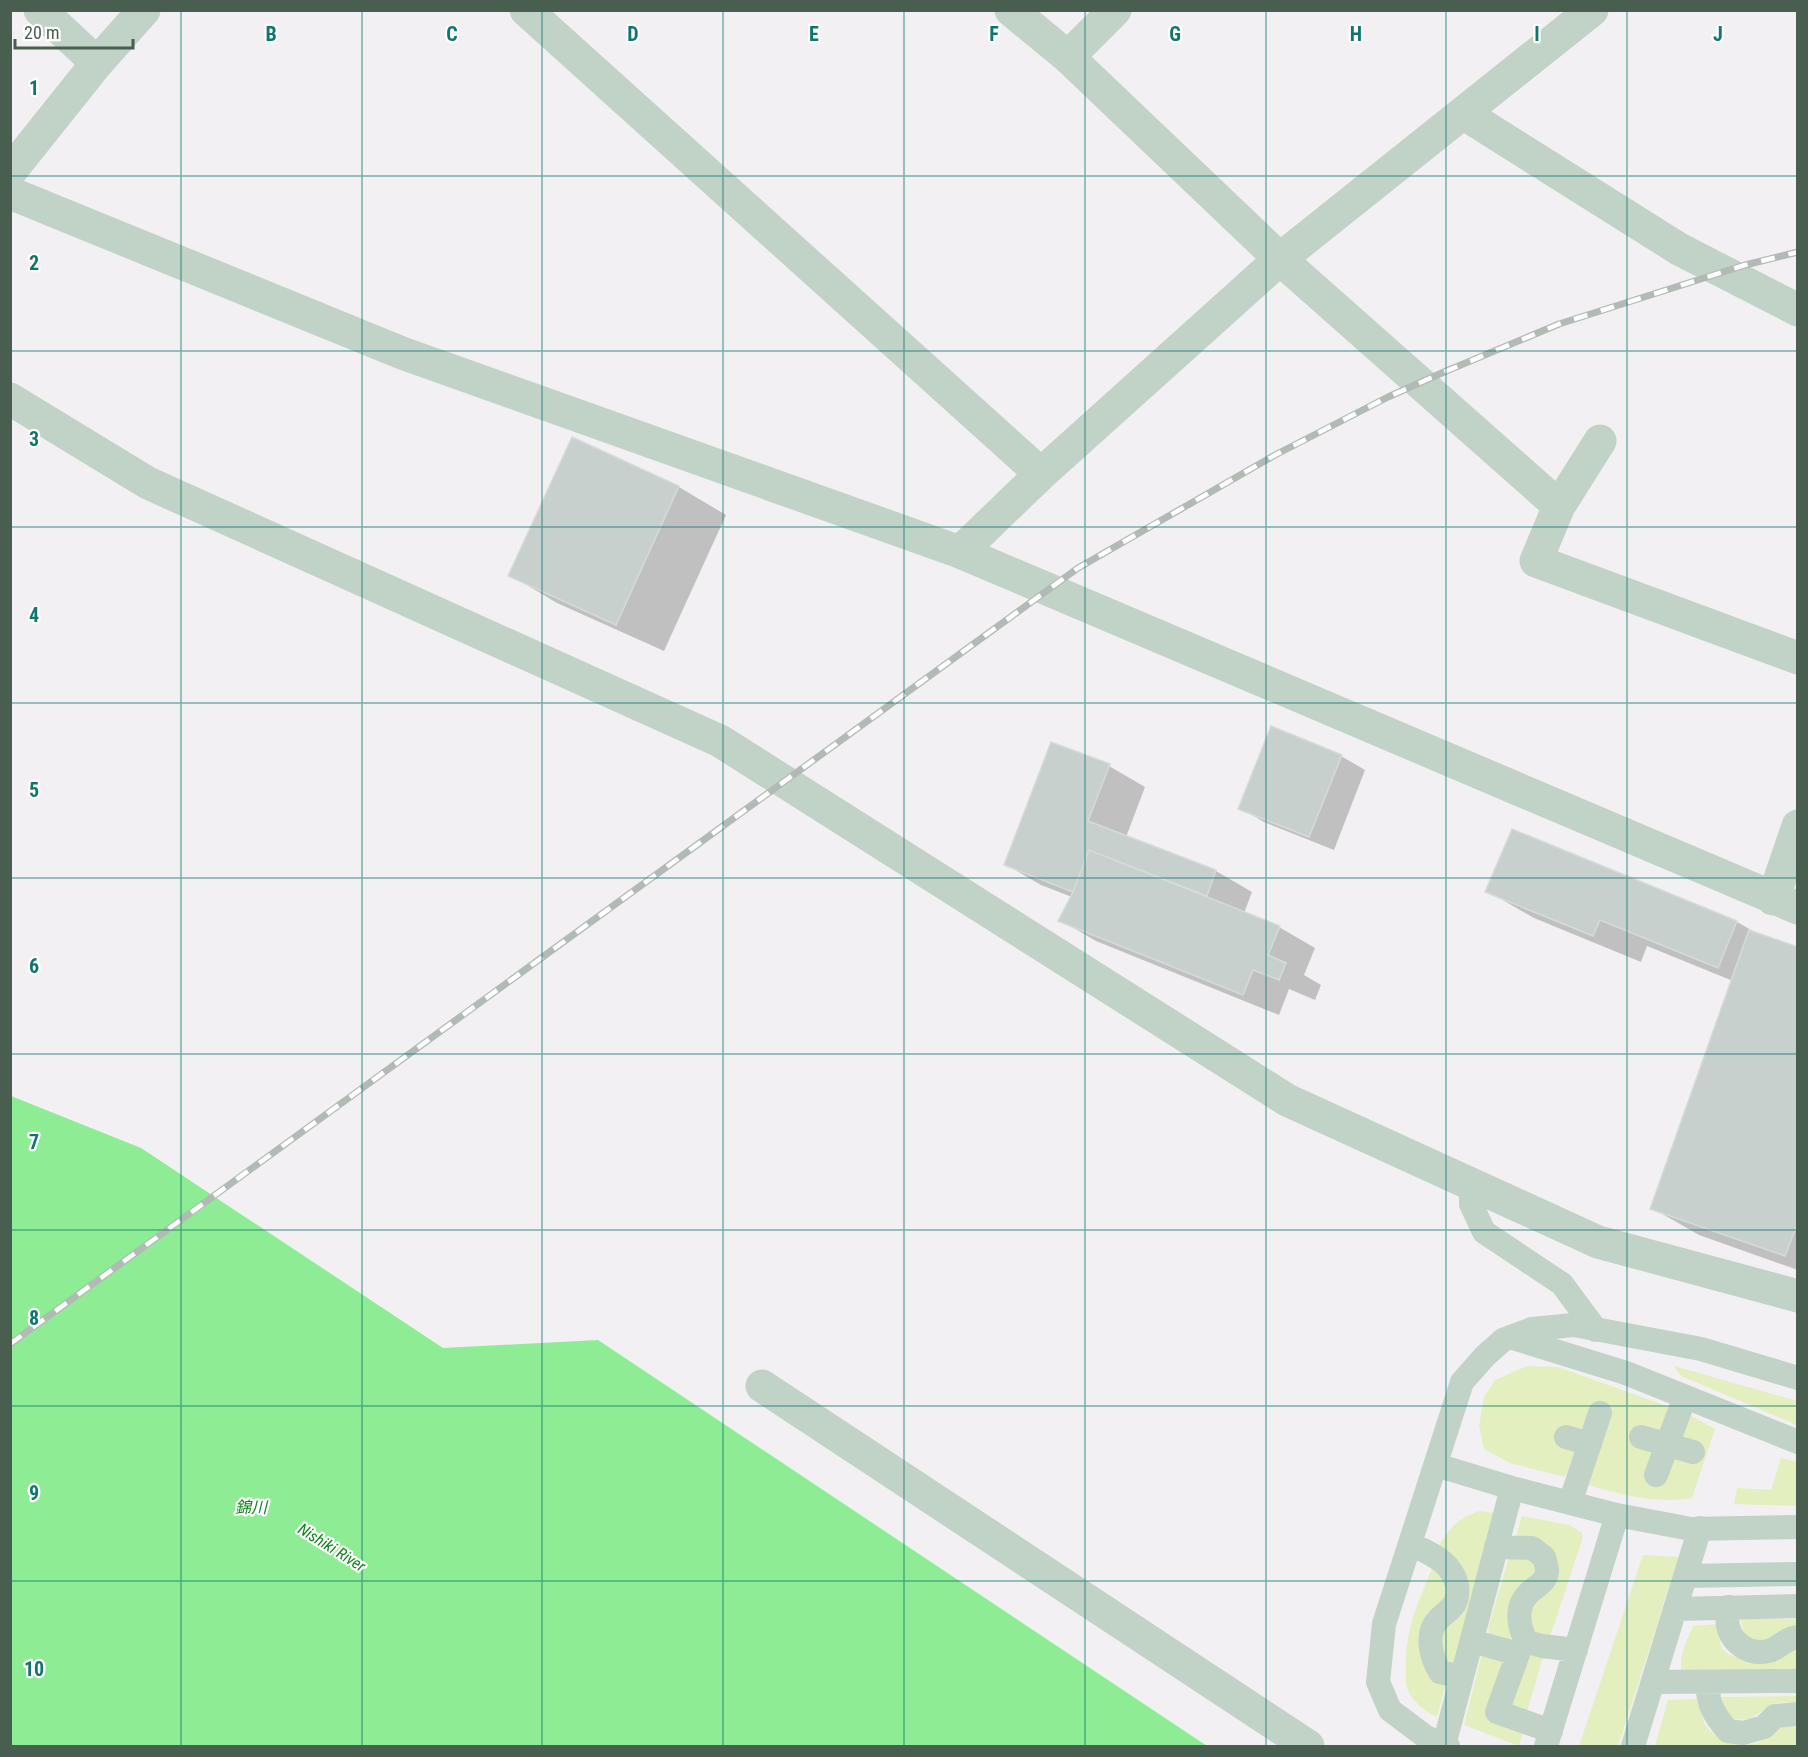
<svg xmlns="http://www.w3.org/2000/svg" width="1808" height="1757" viewBox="0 0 1808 1757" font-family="'Roboto Condensed','Noto Sans JP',sans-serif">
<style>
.green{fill:#e3efbf}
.water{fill:#8dec94}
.shadow{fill:#0003}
.building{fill:#c7d0cc;stroke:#d4dbd8;stroke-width:1.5}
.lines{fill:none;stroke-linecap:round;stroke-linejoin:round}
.service{stroke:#c1d2c7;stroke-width:24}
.minor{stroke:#c1d2c7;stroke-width:33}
.tertiary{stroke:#c1d2c7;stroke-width:33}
.rail-casing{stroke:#b2bab6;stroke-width:7}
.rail{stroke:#fff;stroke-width:4.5;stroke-dasharray:14;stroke-linecap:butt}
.grid{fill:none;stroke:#0f766e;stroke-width:1.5;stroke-opacity:0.55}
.labels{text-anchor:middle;stroke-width:4.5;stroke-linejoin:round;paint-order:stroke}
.water-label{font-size:16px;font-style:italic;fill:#0e8418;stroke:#fff}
.grid-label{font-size:20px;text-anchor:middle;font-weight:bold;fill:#0f766e;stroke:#fff;stroke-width:4.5;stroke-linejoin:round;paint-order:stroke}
</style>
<rect width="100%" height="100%" fill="#f2f0f2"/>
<!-- green -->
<path class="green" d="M1527,1366L1558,1367L1672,1408L1681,1442L1691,1416L1715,1429L1692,1498C1659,1504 1619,1495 1586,1484L1611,1410L1594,1403L1565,1477L1510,1463L1484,1449L1479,1426L1484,1397L1495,1380Z
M1674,1366L1797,1401V1425L1681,1376Z
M1781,1458L1797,1462V1506L1734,1504L1737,1488L1771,1490Z
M1479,1511L1495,1513L1454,1670L1446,1668L1438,1626L1458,1607L1436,1551C1448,1530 1456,1519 1479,1511Z
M1522,1516L1569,1525L1582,1533V1540L1548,1643L1532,1637L1525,1620L1551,1570L1514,1543Z
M1511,1551L1543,1567L1519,1600L1544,1653L1527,1712L1510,1707L1525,1653L1492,1641L1488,1628Z
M1643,1555L1679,1557L1618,1746H1579Z
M1435,1561L1453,1591L1429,1621L1447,1679L1437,1717C1425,1712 1412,1701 1407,1688C1405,1681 1406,1671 1406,1664C1406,1623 1421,1598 1435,1561Z
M1741,1619H1797V1627C1778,1635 1743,1657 1741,1619Z
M1718,1624C1719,1631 1719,1642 1722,1648C1733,1667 1779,1651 1797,1647V1671L1682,1673C1678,1656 1687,1641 1693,1626Z
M1483,1649L1510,1659L1491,1714L1525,1727L1519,1746L1464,1725Z
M1797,1696V1703C1790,1703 1779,1701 1773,1704C1753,1715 1753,1724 1728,1717L1724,1710L1722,1697Z
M1699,1699C1701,1706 1701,1715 1704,1722C1711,1739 1739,1748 1756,1743C1775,1736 1769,1722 1797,1728V1746H1655L1668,1700Z"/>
<!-- water -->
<path class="water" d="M11,1096L141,1148L443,1348L598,1340L1207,1746H11Z"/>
<!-- shadow -->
<path class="shadow" d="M573,439L679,487L726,515L664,651L557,603L510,575Z
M1052,744L1109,766L1145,787L1126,837L1216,871L1252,892L1244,913L1279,927L1315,948L1304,975L1321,985L1315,1000L1289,989L1279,1015L1096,941L1060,920L1072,897L1041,885L1005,864Z
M1341,756L1365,770L1334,850L1264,822L1240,808Z
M1512,831L1737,922L1760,935L1798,949V1270L1699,1235L1652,1208L1733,981L1647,946L1641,962L1534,918L1487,891Z"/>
<!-- building -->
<path class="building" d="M572,437L679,486L616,625L508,576Z
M1271,726L1342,755L1309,837L1238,809Z
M1051,742L1110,764L1088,821L1216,870L1207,896L1089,850L1073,892L1004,865Z
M1512,829L1737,921L1718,968L1600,920L1593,936L1485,892Z
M1089,850L1280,926L1268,955L1286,963L1279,980L1253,970L1243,995L1058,921L1073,892Z
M1749,930L1798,947V1222L1785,1256L1650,1209Z"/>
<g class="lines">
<!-- service -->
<path class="service" d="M1471,1184V1204L1484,1232L1562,1284L1596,1330
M1510,1337L1626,1373L1798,1442
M1566,1437L1590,1444
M1641,1437L1693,1452
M1436,1465L1512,1488L1617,1515L1691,1529L1798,1527
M1656,1475L1685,1397
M1570,1503L1600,1413
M1411,1544C1431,1554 1452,1562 1457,1585C1458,1591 1457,1599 1455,1603C1451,1610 1443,1614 1438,1620C1425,1634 1431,1657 1440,1672L1462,1677
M1496,1547L1532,1548L1544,1557C1545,1561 1547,1567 1547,1571C1546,1583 1536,1586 1529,1593C1515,1606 1518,1627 1527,1642L1542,1646L1576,1650
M1686,1576L1798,1574
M1728,1607C1728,1613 1727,1621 1728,1626C1732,1644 1751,1656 1768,1651C1779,1649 1785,1638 1798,1637
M1676,1609L1798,1606
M1472,1641L1518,1654L1497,1712L1551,1731
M1653,1682L1798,1681
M1707,1682C1708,1704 1713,1714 1728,1731L1743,1733L1764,1727L1775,1716L1798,1714
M1444,1745L1512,1488
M1448,1746L1426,1737L1390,1710L1378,1682L1384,1624L1462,1382L1485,1356L1503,1340L1532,1329L1574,1325L1701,1349L1798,1378
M1546,1746L1617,1515
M1633,1746L1700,1528"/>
<!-- minor -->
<path class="minor" d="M40,10L97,63
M526,10L1041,474
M1011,10L1068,57L1280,259L1559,506
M1068,57L1115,10
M1463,113L1679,249L1798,310
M10,172L97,63L144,10
M10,193L402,353L960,552L1798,908
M1600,441L1559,506L1536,561L1798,658
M960,552L1041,474L1280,259L1592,10
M1773,899L1798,826
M762,1386L1308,1746"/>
<!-- tertiary -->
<path class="tertiary" d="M10,399L148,483L720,741L1287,1100L1598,1242L1798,1296"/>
<!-- rail casing -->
<g class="rail-casing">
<path id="rail" d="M10,1344L1078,568L1275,455L1388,397L1444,372L1559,324L1745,265L1798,252"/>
</g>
<!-- rail -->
<use href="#rail" class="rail"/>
</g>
<!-- grid -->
<path class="grid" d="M181,10V1746M362,10V1746M542,10V1746M723,10V1746M904,10V1746M1085,10V1746M1266,10V1746M1446,10V1746M1627,10V1746M10,176H1798M10,351H1798M10,527H1798M10,703H1798M10,878H1798M10,1054H1798M10,1230H1798M10,1406H1798M10,1581H1798"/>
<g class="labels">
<!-- water labels -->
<g class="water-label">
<text x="251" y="1513">錦川</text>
<text transform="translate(332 1547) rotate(32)" y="6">Nishiki River</text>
</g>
</g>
<g class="grid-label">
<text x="271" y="41">B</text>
<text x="452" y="41">C</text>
<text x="633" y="41">D</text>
<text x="814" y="41">E</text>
<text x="994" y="41">F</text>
<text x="1175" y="41">G</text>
<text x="1356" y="41">H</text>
<text x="1537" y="41">I</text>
<text x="1718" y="41">J</text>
<text x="34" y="95">1</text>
<text x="34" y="270">2</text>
<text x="34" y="446">3</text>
<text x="34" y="622">4</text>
<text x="34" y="797">5</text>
<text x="34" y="973">6</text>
<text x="34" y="1149">7</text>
<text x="34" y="1325">8</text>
<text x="34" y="1500">9</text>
<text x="34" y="1676">10</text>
</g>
<!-- border -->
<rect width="1808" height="1757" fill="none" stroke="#485e4f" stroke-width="24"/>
<!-- scale -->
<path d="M15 39v9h118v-9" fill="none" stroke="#485e4f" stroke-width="3"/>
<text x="24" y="39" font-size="18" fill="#485e4f" stroke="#ffffff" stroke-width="4.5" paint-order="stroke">20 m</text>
</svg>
